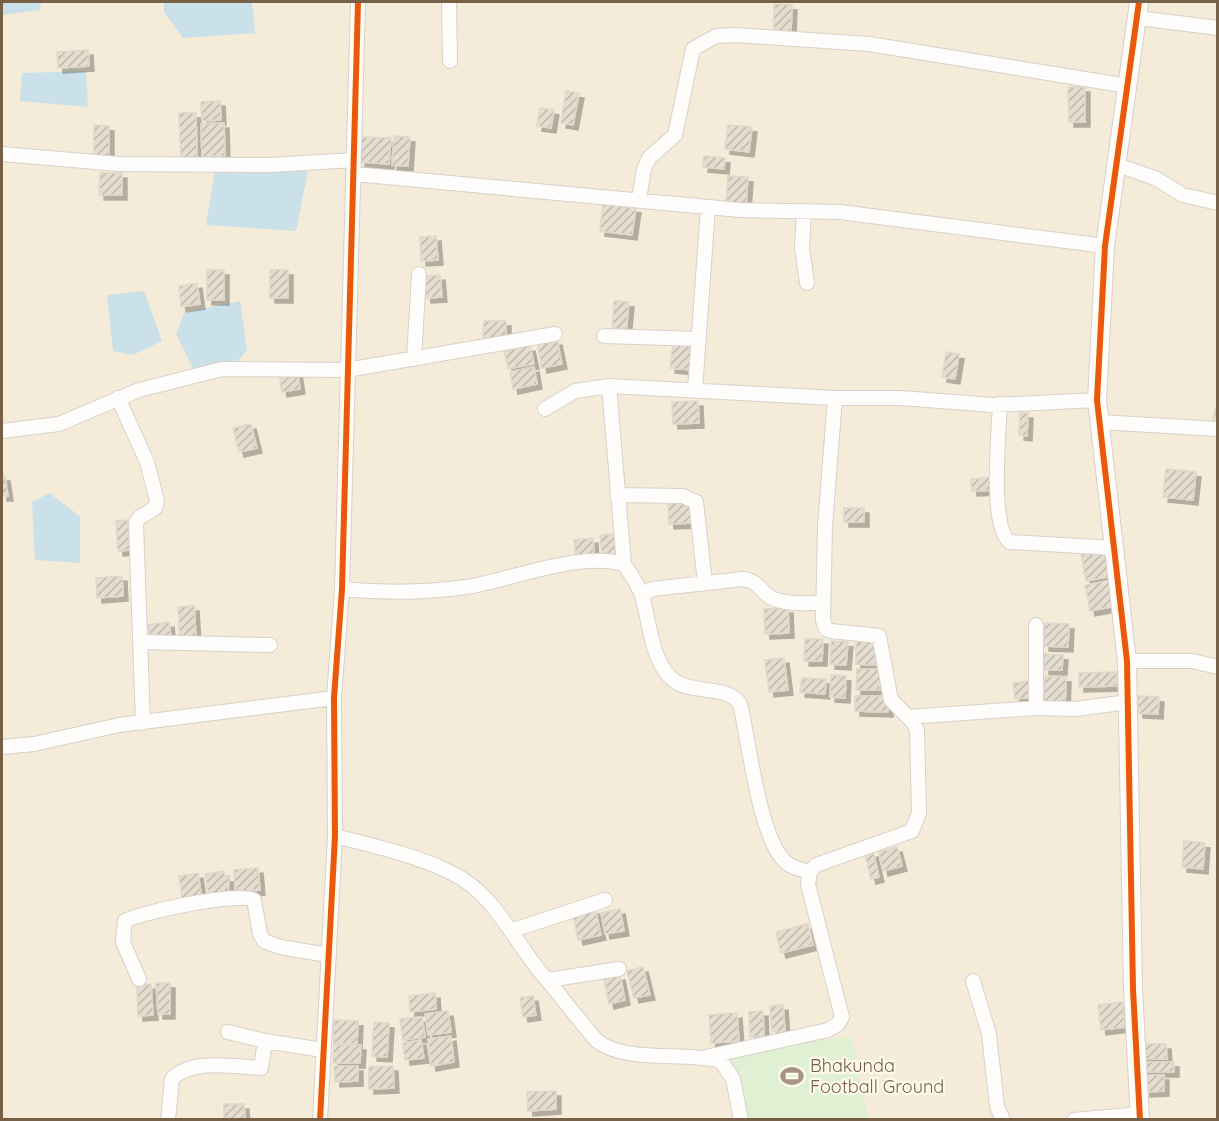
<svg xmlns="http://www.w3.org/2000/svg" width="1219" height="1121" viewBox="0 0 1219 1121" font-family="Quicksand,sans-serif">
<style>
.residential{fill:#f4ecd9}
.garden{fill:#dff0d3}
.water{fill:#cae1e9}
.building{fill:url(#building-hatch);stroke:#e1d8cb;stroke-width:1.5;filter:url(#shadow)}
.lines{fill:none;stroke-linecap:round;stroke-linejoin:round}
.street-casing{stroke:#d7d1c8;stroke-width:16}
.secondary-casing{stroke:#d7d1c7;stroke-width:20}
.street{stroke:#fefdfc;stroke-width:14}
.secondary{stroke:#fefdfc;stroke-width:18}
.cycleway-casing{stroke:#fffaeb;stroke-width:10}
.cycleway{stroke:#e8590c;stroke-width:6}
.labels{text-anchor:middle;stroke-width:4.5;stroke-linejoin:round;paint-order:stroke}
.poi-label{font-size:18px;fill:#786047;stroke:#fffaeb;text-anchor:start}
</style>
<defs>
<pattern id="building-hatch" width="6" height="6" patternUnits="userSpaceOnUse" patternTransform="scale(1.5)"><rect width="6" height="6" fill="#e5ddd0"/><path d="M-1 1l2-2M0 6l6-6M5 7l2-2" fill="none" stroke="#beb7ab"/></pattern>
<filter id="shadow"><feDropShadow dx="5" dy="5" stdDeviation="0" flood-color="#0004"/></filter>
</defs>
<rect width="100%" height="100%" fill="#f8f4e9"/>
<!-- residential -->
<path class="residential" d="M2,2H1217V1119H2Z"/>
<!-- garden -->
<path class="garden" d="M852,1037L868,1119H742L724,1070L726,1063L736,1055L784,1044Z"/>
<!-- water -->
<path class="water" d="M2,2H41L40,10L2,15Z
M164,2H252L255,33L183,38L164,12Z
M86,71L88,107L20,101L22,73Z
M215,169L308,171L296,231L206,225Z
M144,291L162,341L133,355L113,351L107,295Z
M240,301L247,350L230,371L196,375L176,334L184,313Z
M49,493L80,516V563L35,560L32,502Z"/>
<!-- building -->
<path class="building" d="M774,4L792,5L791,31L774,30Z
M88,50L89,66L58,68L57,52Z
M1068,87H1085V122H1069Z
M566,91L579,93L573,125L561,123Z
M220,101L221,120L202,121L201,102Z
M540,108L554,110L551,128L537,126Z
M179,113H196L197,160H181Z
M224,123L225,156L202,157L201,124Z
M94,125L109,126V158H94Z
M728,125L752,127L749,152L725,149Z
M394,136L410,137L408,166L392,165Z
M361,137L391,138L389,164L360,162Z
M704,156L725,158L724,169L703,167Z
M100,173H122V195H99Z
M728,176L748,177L746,205L726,204Z
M603,204L636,208L632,235L600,231Z
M436,236L438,260L421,261L420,237Z
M207,270H224V300H207Z
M270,270H288V298H270Z
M440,275L442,297L426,298L424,276Z
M197,283L200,304L181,307L179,286Z
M614,301L629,302L626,334L612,333Z
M484,321H506V340L483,339Z
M557,340L562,364L542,368L537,343Z
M673,344L693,346L691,370L670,368Z
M530,346L534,364L508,369L504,351Z
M946,352L959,354L955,379L942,377Z
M534,367L537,384L513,389L510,372Z
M297,370L300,389L282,392L279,373Z
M1218,399V426L1212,424Z
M698,401L699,423L673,424L672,402Z
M1020,413H1028L1027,436L1019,435Z
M251,424L257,448L239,452L233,428Z
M1166,469L1196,472L1193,500L1163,497Z
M2,476H5L8,496H2Z
M996,477L997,490L972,491L971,479Z
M691,502L693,523L669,524L668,504Z
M844,508H864V522H844Z
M128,520L130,550L118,551L116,521Z
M617,534L619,555L602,556L600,535Z
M593,538L594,557L576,559L574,540Z
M1109,550L1113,576L1086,581L1081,554Z
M122,576L123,596L97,598L96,578Z
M1112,580L1117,606L1090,611L1085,585Z
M194,606L196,637L180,638L178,607Z
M788,608L789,633L765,634L764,609Z
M169,622L171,638L150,641L148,625Z
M1045,623L1069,624L1068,647L1044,646Z
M805,639H823L822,661H804Z
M831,641L848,642L846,665L830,664Z
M856,641H876V665L856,664Z
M1044,654L1063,655L1062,670H1044Z
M784,658L788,690L769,692L765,660Z
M857,669H881L880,690H856Z
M1117,672V686L1079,687V673Z
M831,675L846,676L845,698L830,697Z
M1045,676L1066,677L1065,707L1044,706Z
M802,678L826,679L825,694L800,692Z
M1030,681L1032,697L1015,699L1013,683Z
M855,696H888V712L855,711Z
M1138,696L1159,697L1158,714L1138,713Z
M1184,841L1205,843L1203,869L1182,867Z
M897,847L902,866L883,871L879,852Z
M873,852L879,877L871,879L865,854Z
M258,868L260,890L236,892L234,870Z
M224,871L225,877H229L228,894L209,897L205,874Z
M198,873L202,900L183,903L179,876Z
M595,909L601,935L578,940L573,914Z
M620,909L624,931L605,934L601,913Z
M808,924L813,945L781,953L776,932Z
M643,967L650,995L634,998L627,971Z
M620,975L625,1000L609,1004L604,979Z
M156,983H170V1014H158Z
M151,984L153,1015L138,1016L137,985Z
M435,993L436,1009L410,1012L409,996Z
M533,996L536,1015L523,1017L520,998Z
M1122,1002L1125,1027L1101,1030L1098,1005Z
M783,1005L785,1031L772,1032L770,1006Z
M448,1011L451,1032L428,1035L425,1014Z
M763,1011L764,1036L750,1037L749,1012Z
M737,1013L739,1041L711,1043L709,1015Z
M422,1017L425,1037L403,1040L400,1019Z
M334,1020L358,1021L357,1044L333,1043Z
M374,1022L389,1023L387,1057L372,1056Z
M451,1036L454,1062L431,1066L428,1039Z
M421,1040L424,1058L405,1060L403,1043Z
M1141,1044H1166L1167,1059H1141Z
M334,1045H361L360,1063H333Z
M1143,1062H1174V1072H1143Z
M334,1066H358V1081L335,1082Z
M393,1066L394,1088L369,1089V1067Z
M1144,1075H1164V1091L1145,1092Z
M556,1091V1109L528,1111L527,1092Z
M224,1104H244L245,1120H224Z"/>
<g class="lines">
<!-- street casing -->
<g class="street-casing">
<path id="street" d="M449,2L450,61
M1138,18L1218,28
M2,154L119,164L271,165L354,160
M1117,165L1155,178L1183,195L1218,203
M354,174L740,210L840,212L1105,246
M639,199L644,169L649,158L675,135L693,49L716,36L735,35L869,44L1128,86
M804,211L802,248L807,283
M604,336L699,339
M414,359L419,274
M609,386L624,564
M695,390L708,207
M118,398L147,462L157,501L155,508L139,518L136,523L143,723
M1000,404C999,431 989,527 1010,542L1114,548
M545,409L575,391L609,386L835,398H901L993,405L1097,400
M1100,422L1218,429
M2,431L59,424L139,390L222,369L347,370L555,334
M617,495L683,496L696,502L705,583
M342,589C384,593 424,593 466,587C511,580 580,551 624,564C630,574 639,585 642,596C650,622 651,665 676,682C695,694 728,685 740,704C749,739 759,843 788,864C794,868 803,870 810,872
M642,595L652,589L743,579C760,582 757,588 770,597C783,605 807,603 822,603
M140,642L270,645
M1127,661H1192L1218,667
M1036,708V625
M908,717L1036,708L1076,709L1128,702
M2,747L34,744L119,725L334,698
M335,836C374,846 416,855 452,873C495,894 513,940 542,974C561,996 578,1019 597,1041C628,1064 683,1051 721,1061L733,1079L741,1120
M513,930L605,900
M139,979L123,942L125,921C140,912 242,891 254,900L260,934L264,941L280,947L328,955
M548,980L619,969
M973,981L989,1034L997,1106L1003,1120
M228,1032L265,1041
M706,1057L828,1030L838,1024L842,1017L808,884L810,872L816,865L912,831L919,813L917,730L914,723L891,700L879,636L831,631L826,629L823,620L825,526L835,398
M168,1120L172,1079C191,1058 235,1067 261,1068L265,1041L323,1050
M320,1120L335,836L334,698L342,589L358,2
M1074,1120L1140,1114"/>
</g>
<!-- secondary casing -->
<g class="secondary-casing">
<path id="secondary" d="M1139,2L1105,246L1097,400L1127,661L1133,989L1140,1120"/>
</g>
<!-- street -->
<use href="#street" class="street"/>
<!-- secondary -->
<use href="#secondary" class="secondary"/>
<!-- cycleway casing -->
<g class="cycleway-casing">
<path id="cycleway" d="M1139,2L1105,246L1097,400L1127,661L1133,989L1140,1120
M320,1120L335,836L334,698L342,589L358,2"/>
</g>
<!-- cycleway -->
<use href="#cycleway" class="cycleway"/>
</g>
<!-- icons -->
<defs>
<g id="stadium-bare" transform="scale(1.8)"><path d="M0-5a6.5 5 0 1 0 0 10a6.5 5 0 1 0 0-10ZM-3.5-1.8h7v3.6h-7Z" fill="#a59480" stroke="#fffaeb" stroke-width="2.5" paint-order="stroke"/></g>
</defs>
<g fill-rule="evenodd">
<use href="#stadium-bare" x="792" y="1076"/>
</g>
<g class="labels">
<!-- poi labels -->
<g class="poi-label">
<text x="810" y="1072">Bhakunda<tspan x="810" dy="21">Football Ground</tspan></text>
</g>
</g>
<!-- border -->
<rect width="1219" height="1121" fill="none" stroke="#786047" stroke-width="6"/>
</svg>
